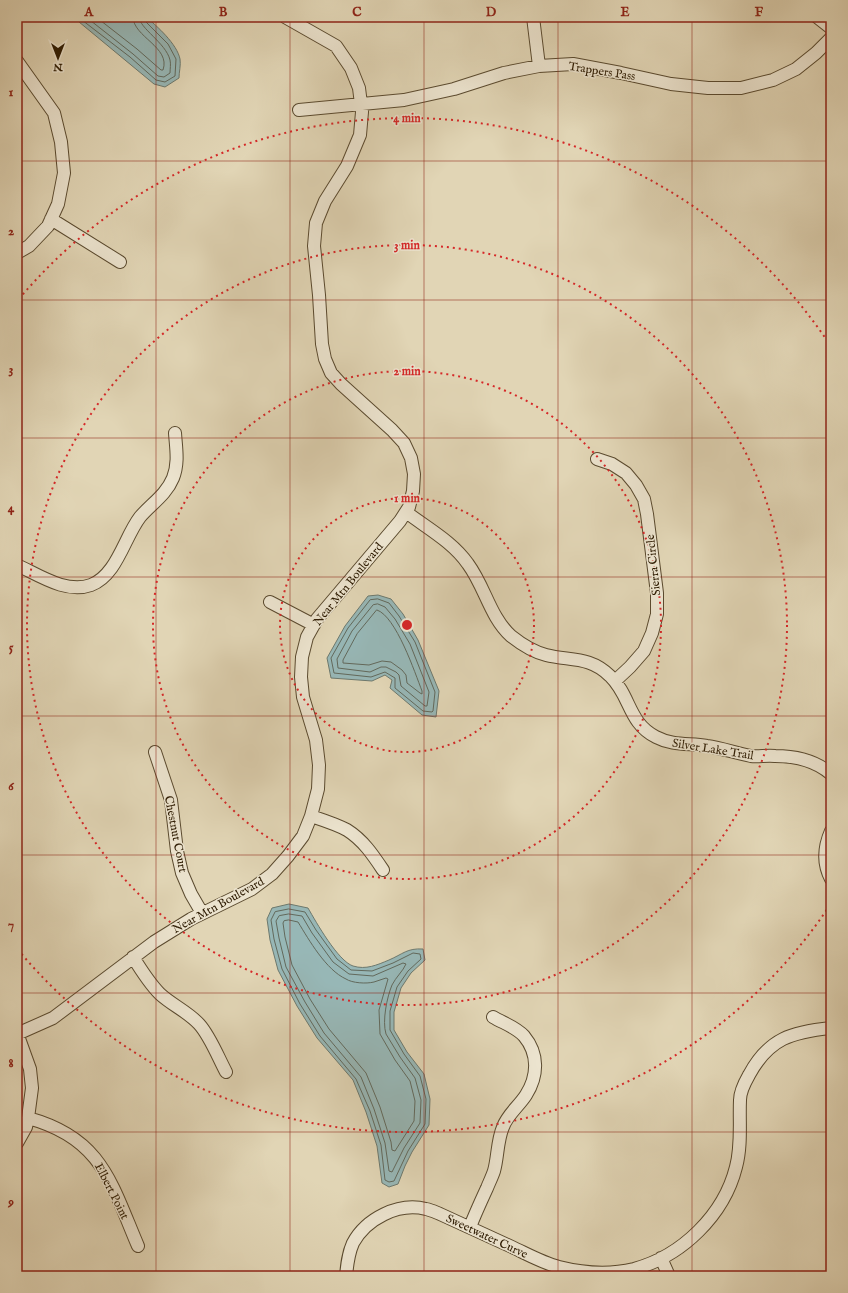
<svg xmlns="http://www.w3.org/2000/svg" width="848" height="1293" viewBox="0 0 848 1293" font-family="'IM FELL English',serif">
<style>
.water{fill:#97b7b6;stroke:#6d796e}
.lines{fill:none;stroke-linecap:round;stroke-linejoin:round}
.shore{stroke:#62695c;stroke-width:1}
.street-casing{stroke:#5a4a2f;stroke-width:14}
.street{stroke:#ece4cf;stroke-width:12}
.grid{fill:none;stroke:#8f2418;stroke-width:1;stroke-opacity:0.55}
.ring{fill:none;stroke:#d62828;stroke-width:2;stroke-dasharray:2 4}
.labels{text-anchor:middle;stroke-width:3;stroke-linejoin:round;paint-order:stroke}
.street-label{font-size:12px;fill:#2d1b02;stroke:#ece4cf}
.centre{fill:#d62828;stroke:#ece4cf;stroke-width:2}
.ring-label{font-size:12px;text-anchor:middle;font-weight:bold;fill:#d62828;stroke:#ece4cf;stroke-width:3;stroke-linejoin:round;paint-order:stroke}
.neatline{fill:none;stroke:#8f2418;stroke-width:1.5}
.grid-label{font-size:13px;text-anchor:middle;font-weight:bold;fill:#8f2418}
</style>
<rect width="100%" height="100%" fill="#e1d5b5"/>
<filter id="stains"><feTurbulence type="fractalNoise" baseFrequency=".005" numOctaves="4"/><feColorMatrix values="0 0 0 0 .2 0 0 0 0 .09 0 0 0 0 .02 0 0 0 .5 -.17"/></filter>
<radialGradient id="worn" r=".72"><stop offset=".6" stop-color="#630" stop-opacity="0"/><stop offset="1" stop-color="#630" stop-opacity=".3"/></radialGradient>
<!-- water -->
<path class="water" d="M73,17H146C157,26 177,44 180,59C181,65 179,72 179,78L165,87L154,84Z
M378,595L391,599L403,614L418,640L439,691L436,717L422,715L390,688L392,680L385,675L372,681L331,678L327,658L345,626L368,596Z
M289,904L308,908C316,922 338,961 353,966C366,970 377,965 389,960C403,954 407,948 423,949L425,960L411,973L401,988L394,1012V1030L407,1052L424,1074L430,1099L429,1125L412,1152L405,1166L398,1184L389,1187L382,1183L377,1146L366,1112L353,1080L317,1038L297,1006L278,970L270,940L267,919L272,908Z"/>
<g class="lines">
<!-- shore -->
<path class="shore" d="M78,17L130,57L156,80L165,82L175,76L176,59L168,44L145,21L144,17
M86,17L133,54L158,76L164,77L170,73C170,69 171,64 170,60C166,43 139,28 139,17
M96,17L137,49L161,70H163C171,47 133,37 133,17
M378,599L389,603L399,616L415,642L435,692L433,711L432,712L423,711L395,688V678L385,672L371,677L334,673L331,658L348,628L370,600Z
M378,604L385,607L395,619L410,644L429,692L427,706H425L401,686L399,675L396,672L386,667H381L370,672L338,668L337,659L352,631L373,605Z
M377,610C396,616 415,673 422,691V694L420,693L407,683L406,675L402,670L391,662L382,661L369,665L343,663V660L357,634Z
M289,909L305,912L316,930L337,959L351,970L372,971L393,963L413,953L420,954L421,959L408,971L397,987L390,1011V1030L404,1054L420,1076L426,1099L425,1124L408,1151L394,1181L389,1182L385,1180L381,1145L370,1111L356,1079L320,1036L300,1004L282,969L274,939L271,920L275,912Z
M289,914L302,916L312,933L333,962L349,974L373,976L403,963L406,964C403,971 396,977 392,985C387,997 382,1021 386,1034L400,1057L415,1078L421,1100L420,1123L404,1148L392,1172L389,1171L385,1143L374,1109L361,1077L324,1033L305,1002L286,967L279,938L276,921L279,916Z
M289,920L298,922C309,940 326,970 346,979C352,983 366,984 374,982C378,981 382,979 386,978L388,979L379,1010L380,1034L395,1060L410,1081L415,1101L414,1121L395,1151L392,1150L391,1142L380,1107L366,1073L329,1029L310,999L292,965L285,937L283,923L284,921Z"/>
<!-- street casing -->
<g class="street-casing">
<path id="street" d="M533,17L539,66
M817,17L831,28
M17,61L54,113L61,142L64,173L58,204L48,226L29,246L17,253
M299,110L404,100L454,89L504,73L539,66L573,64L621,73L671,84L708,88H741L773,80L796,69L816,53L831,38
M51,219L120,262
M597,459L612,464L626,473L636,485L644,499L647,514L657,593V614L652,633L644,651L630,667L615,681
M406,512C427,528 453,542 468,564C485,587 490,617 511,636C521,644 534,652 546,655C570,661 590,656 610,676C631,696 628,723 656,737C673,746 689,743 707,746C721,748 736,753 751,756C758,757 767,755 775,756C795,756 815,760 831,774
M17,565C39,575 66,594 91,585C117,575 124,538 140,517C151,504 166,495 173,478C179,463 176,448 175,433
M270,602L314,625
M155,752L171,800L177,851L182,873L191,894L202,913
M311,816C323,820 336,824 347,830C363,840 373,855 383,870
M831,831C824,847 823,864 831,879
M133,957C141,970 149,983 160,994C172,1005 188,1012 199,1024C210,1036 218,1057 226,1072
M17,1033L30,1069L32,1088L28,1118L26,1127L17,1143
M17,1034L53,1018L154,942L191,919L252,889L272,874L288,856L303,836L311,816L318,789L319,765L316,740L303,697L301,677L302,657L307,637L317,619L400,521L409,507L413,491L414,474L411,458L404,443L392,430L341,384L331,373L325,359L322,344L319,295L314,246L316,223L325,201L347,166L360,135L362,112L359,88L351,68L336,46L285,17
M28,1118C102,1138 111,1183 138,1246
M470,1227C475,1214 481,1201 487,1188C489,1183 492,1177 494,1171C498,1157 497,1141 503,1127C507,1115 519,1106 526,1095C538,1076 539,1054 524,1036C516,1027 503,1023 493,1017
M661,1258L669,1276
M346,1276C347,1265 348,1254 353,1243C366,1219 398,1202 426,1209C431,1210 435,1212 440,1214C464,1225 488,1236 512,1247C527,1254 543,1263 559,1267C583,1273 609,1275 634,1269C682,1256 724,1215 736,1167C742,1145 739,1122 740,1100C740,1092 745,1082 749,1075C769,1038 792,1032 831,1028"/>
</g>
<!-- street -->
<use href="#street" class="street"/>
</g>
<!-- grid -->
<path class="grid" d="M156,17V1276M290,17V1276M424,17V1276M558,17V1276M692,17V1276M17,161H831M17,300H831M17,438H831M17,577H831M17,716H831M17,855H831M17,993H831M17,1132H831"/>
<!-- distance rings -->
<g class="ring">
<circle cx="407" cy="625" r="127"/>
<circle cx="407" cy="625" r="254"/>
<circle cx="407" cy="625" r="380"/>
<path d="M830 905A507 507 0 0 1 19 951M19 299A507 507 0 0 1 830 345"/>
</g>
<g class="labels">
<!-- street labels -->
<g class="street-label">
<text transform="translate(602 71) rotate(9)" y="4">Trappers Pass</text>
<text transform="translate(653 565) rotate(-96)" y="4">Sierra Circle</text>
<text transform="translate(348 584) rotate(-51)" y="4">Near Mtn Boulevard</text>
<text transform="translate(713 749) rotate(9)" y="4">Silver Lake Trail</text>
<text transform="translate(176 834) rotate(79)" y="4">Chestnut Court</text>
<text transform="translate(218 905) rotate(-29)" y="4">Near Mtn Boulevard</text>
<text transform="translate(112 1191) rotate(63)" y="4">Elbert Point</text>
<text transform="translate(487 1236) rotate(25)" y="4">Sweetwater Curve</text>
</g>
</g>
<circle cx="407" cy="625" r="6" class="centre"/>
<g class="ring-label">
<text x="407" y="122">4 min</text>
<text x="407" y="249">3 min</text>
<text x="407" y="375">2 min</text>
<text x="407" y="502">1 min</text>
</g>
<!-- margin -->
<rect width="848" height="1293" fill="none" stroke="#e1d5b5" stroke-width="44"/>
<!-- north arrow -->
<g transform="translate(58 58) rotate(180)" stroke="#ece4cf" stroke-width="3" paint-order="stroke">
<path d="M0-3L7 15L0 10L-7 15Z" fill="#2d1b02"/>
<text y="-6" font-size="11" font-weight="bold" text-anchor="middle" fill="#2d1b02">N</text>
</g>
<rect x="22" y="22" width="804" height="1249" class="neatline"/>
<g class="grid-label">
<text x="89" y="16">A</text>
<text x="223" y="16">B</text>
<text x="357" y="16">C</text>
<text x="491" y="16">D</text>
<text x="625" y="16">E</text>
<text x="759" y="16">F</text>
<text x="11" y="96">1</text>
<text x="11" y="235">2</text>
<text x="11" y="373">3</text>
<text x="11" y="512">4</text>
<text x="11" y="651">5</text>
<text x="11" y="790">6</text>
<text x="11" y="929">7</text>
<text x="11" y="1067">8</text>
<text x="11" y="1206">9</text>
</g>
<rect width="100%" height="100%" filter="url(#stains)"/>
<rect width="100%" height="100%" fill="url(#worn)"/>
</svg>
